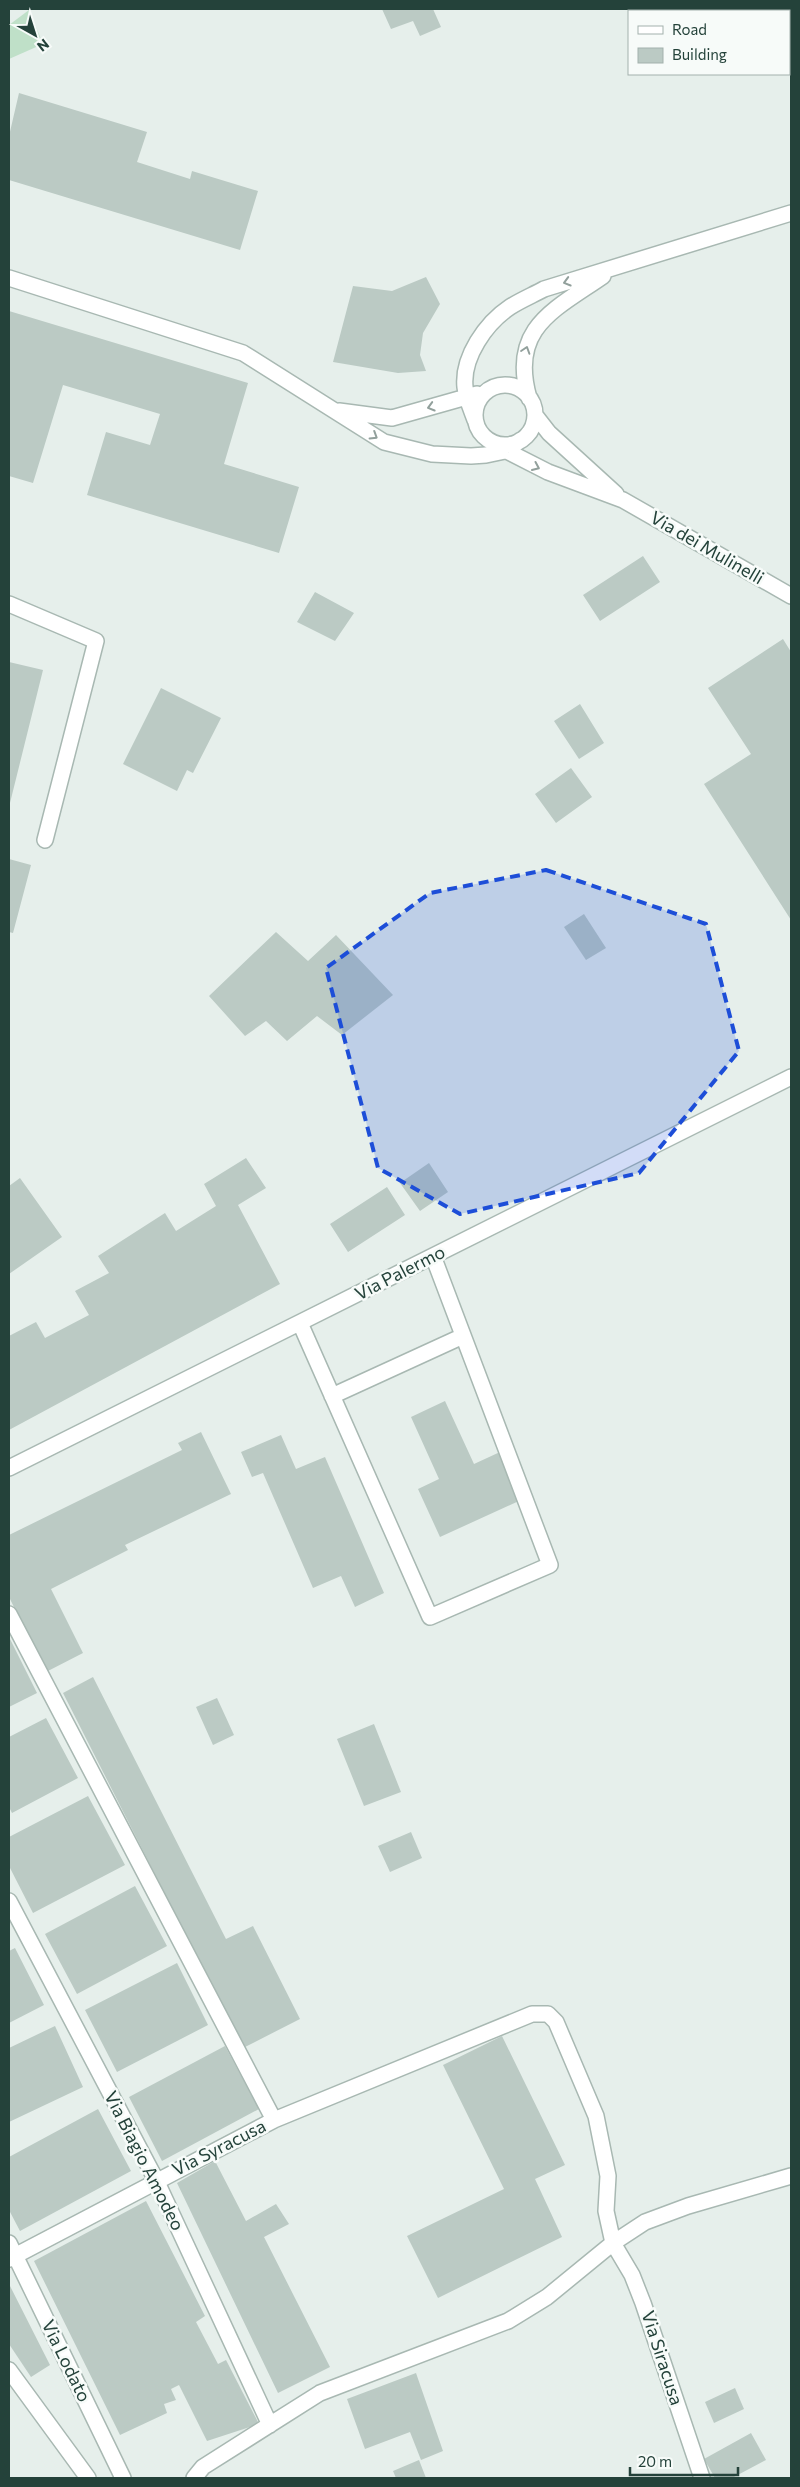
<svg xmlns="http://www.w3.org/2000/svg" width="800" height="2487" viewBox="0 0 800 2487" font-family="Commissioner,sans-serif">
<style>
.green{fill:#bfe0c8}
.building{fill:#bbcac4}
.lines{fill:none;stroke-linecap:round;stroke-linejoin:round}
.minor-casing{stroke:#a8b8b2;stroke-width:18}
.minor{stroke:#fff;stroke-width:15}
.oneway{stroke:#92a09c}
.marked{fill:#1d4ed8;fill-opacity:0.2;stroke:#1d4ed8;stroke-width:4;stroke-dasharray:10 6;stroke-linejoin:round}
.labels{text-anchor:middle;stroke-width:5;stroke-linejoin:round;paint-order:stroke}
.street-label{font-size:18px;fill:#24423a;stroke:#f7fbf9}
</style>
<rect width="100%" height="100%" fill="#e6efeb"/>
<!-- green -->
<path class="green" d="M29,10L43,44L9,59V25Z"/>
<!-- building -->
<path class="building" d="M382,9H433L441,27L420,36L413,21L391,29Z
M19,93L147,132L137,162L190,179L192,171L258,191L240,250L9,180V136Z
M426,277L440,304L423,333L420,355L426,371L398,373L333,362L353,286L392,291Z
M9,311L248,383L224,464L299,487L279,553L87,495L106,432L150,445L160,414L63,385L33,483L9,476Z
M643,556L660,582L600,621L583,595Z
M315,592L354,613L335,641L297,622Z
M783,639L791,652V920L704,784L751,754L708,688Z
M9,662L43,670L9,807Z
M161,688L221,718L193,773L187,770L177,791L123,764Z
M580,704L604,743L579,759L554,721Z
M571,768L592,797L556,823L535,794Z
M9,859L31,865L13,933L9,932Z
M584,914L606,948L586,960L564,927Z
M276,932L308,961L336,935L393,995L342,1035L317,1016L287,1041L266,1021L245,1036L209,996Z
M246,1158L266,1188L238,1205L280,1284L9,1430V1336L36,1322L45,1338L89,1315L75,1291L109,1273L98,1256L165,1213L176,1231L216,1206L204,1184Z
M429,1163L448,1192L420,1211L400,1183Z
M20,1178L62,1237L9,1274V1186Z
M387,1187L405,1215L348,1252L330,1224Z
M445,1401L474,1464L500,1452L521,1500L440,1537L418,1489L439,1479L411,1417Z
M201,1432L231,1494L125,1545L128,1550L51,1589L83,1653L46,1672L9,1597V1535L182,1450L178,1443Z
M281,1435L296,1469L325,1457L384,1593L355,1607L341,1576L313,1588L263,1473L252,1477L241,1452Z
M10,1639L37,1693L9,1707V1640Z
M93,1677L226,1939L253,1926L300,2019L243,2048L63,1693Z
M217,1698L234,1735L213,1745L196,1707Z
M46,1718L78,1778L12,1813L9,1807V1737Z
M374,1724L401,1792L364,1806L337,1739Z
M88,1796L125,1865L33,1913L9,1866V1837Z
M411,1832L422,1858L390,1872L378,1846Z
M135,1886L167,1946L77,1994L45,1934Z
M15,1948L44,2005L9,2023V1951Z
M177,1963L208,2025L117,2072L85,2010Z
M55,2026L83,2087L9,2122V2048Z
M502,2036L565,2165L535,2179L562,2237L438,2298L407,2236L504,2189L443,2065Z
M225,2046L259,2109L162,2161L129,2097Z
M98,2109L131,2171L20,2231L9,2210V2157Z
M215,2161L246,2221L276,2204L289,2224L264,2237L330,2367L278,2393L177,2183Z
M146,2201L205,2316L196,2322L218,2364L226,2360L259,2424L207,2441L179,2385L171,2389L176,2400L164,2404L167,2413L120,2435L34,2261Z
M9,2284L50,2365L31,2377L9,2344Z
M416,2373L443,2451L421,2460L410,2432L365,2449L347,2399Z
M735,2388L744,2409L714,2423L705,2402Z
M751,2433L766,2460L732,2478H715L704,2459Z
M419,2460L426,2478H396L393,2471Z"/>
<g class="lines">
<!-- minor casing -->
<g class="minor-casing">
<path id="minor" d="M9,278L243,353L384,442L432,454L471,456L486,455L505,451L521,440
M475 415a30 30 0 1 1 60 0a30 30 0 1 1-60 0Z
M529,398C509,328 554,310 603,276
M339,411L392,418L477,394
M535,415L549,433L616,494
M475,420C471,409 466,398 465,387C462,357 486,323 510,307C521,300 533,295 544,289L791,213
M499,447L548,472L623,500L791,596
M9,604L96,641L45,840
M300,1323L430,1617L550,1565L433,1256
M332,1396L463,1336
M9,1468L791,1077
M9,1614L274,2120
M9,1901L156,2180L270,2425
M9,2243L123,2478
M9,2259L274,2120L532,2014H548L556,2022L596,2116L608,2176L606,2211L613,2243L632,2275L643,2303L702,2478
M9,2370L88,2478
M194,2478L203,2467L320,2393L508,2321L547,2297L613,2243L645,2222L688,2206L791,2176"/>
</g>
<!-- minor -->
<use href="#minor" class="minor"/>
</g>
<!-- one-way arrows -->
<defs><path id="oneway-chevron" d="M-2-3.5L2.5 0L-2 3.5" fill="none" stroke-width="1.6" stroke-linecap="round" stroke-linejoin="round" transform="scale(1.25)"/></defs>
<g class="oneway">
<use href="#oneway-chevron" transform="translate(567 282) rotate(164)"/>
<use href="#oneway-chevron" transform="translate(526 350) rotate(-72)"/>
<use href="#oneway-chevron" transform="translate(431 407) rotate(164)"/>
<use href="#oneway-chevron" transform="translate(374 436) rotate(32)"/>
<use href="#oneway-chevron" transform="translate(536 467) rotate(24)"/>
</g>
<!-- marked area -->
<path class="marked" d="M546,870L706,924L739,1051L639,1173L460,1214L378,1168L326,968L430,893Z"/>
<g class="labels">
<!-- street labels -->
<g class="street-label">
<text transform="translate(707 548) rotate(30)" y="6">Via dei Mulinelli</text>
<text transform="translate(400 1273) rotate(-27)" y="6">Via Palermo</text>
<text transform="translate(219 2148) rotate(-27)" y="6">Via Syracusa</text>
<text transform="translate(144 2161) rotate(63)" y="6">Via Biagio Amodeo</text>
<text transform="translate(662 2358) rotate(72)" y="6">Via Siracusa</text>
<text transform="translate(66 2361) rotate(64)" y="6">Via Lodato</text>
</g>
</g>
<!-- border -->
<rect width="800" height="2487" fill="none" stroke="#24423a" stroke-width="20"/>
<!-- legend -->
<rect x="628" y="10" width="162" height="65" fill="#f7fbf9" stroke="#a3b1ad"/>
<rect x="638" y="26" width="25" height="8" fill="#ffffff" stroke="#a3b1ad"/>
<text x="672" y="35" font-size="15" fill="#24423a">Road</text>
<rect x="638" y="48" width="25" height="15" fill="#bbcac4" stroke="#a3b1ad"/>
<text x="672" y="60" font-size="15" fill="#24423a">Building</text>
<!-- north arrow -->
<g transform="translate(35 35) rotate(141)" stroke="#f7fbf9" stroke-width="4" paint-order="stroke">
<path d="M0-4L9 19L0 12L-9 19Z" fill="#24423a"/>
<text y="-8" font-size="14" font-weight="bold" text-anchor="middle" fill="#24423a">N</text>
</g>
<!-- scale -->
<path d="M630 2467v8h108v-8" fill="none" stroke="#24423a" stroke-width="2.5"/>
<text x="638" y="2467" font-size="15" fill="#24423a" stroke="#f7fbf9" stroke-width="4" paint-order="stroke">20 m</text>
</svg>
